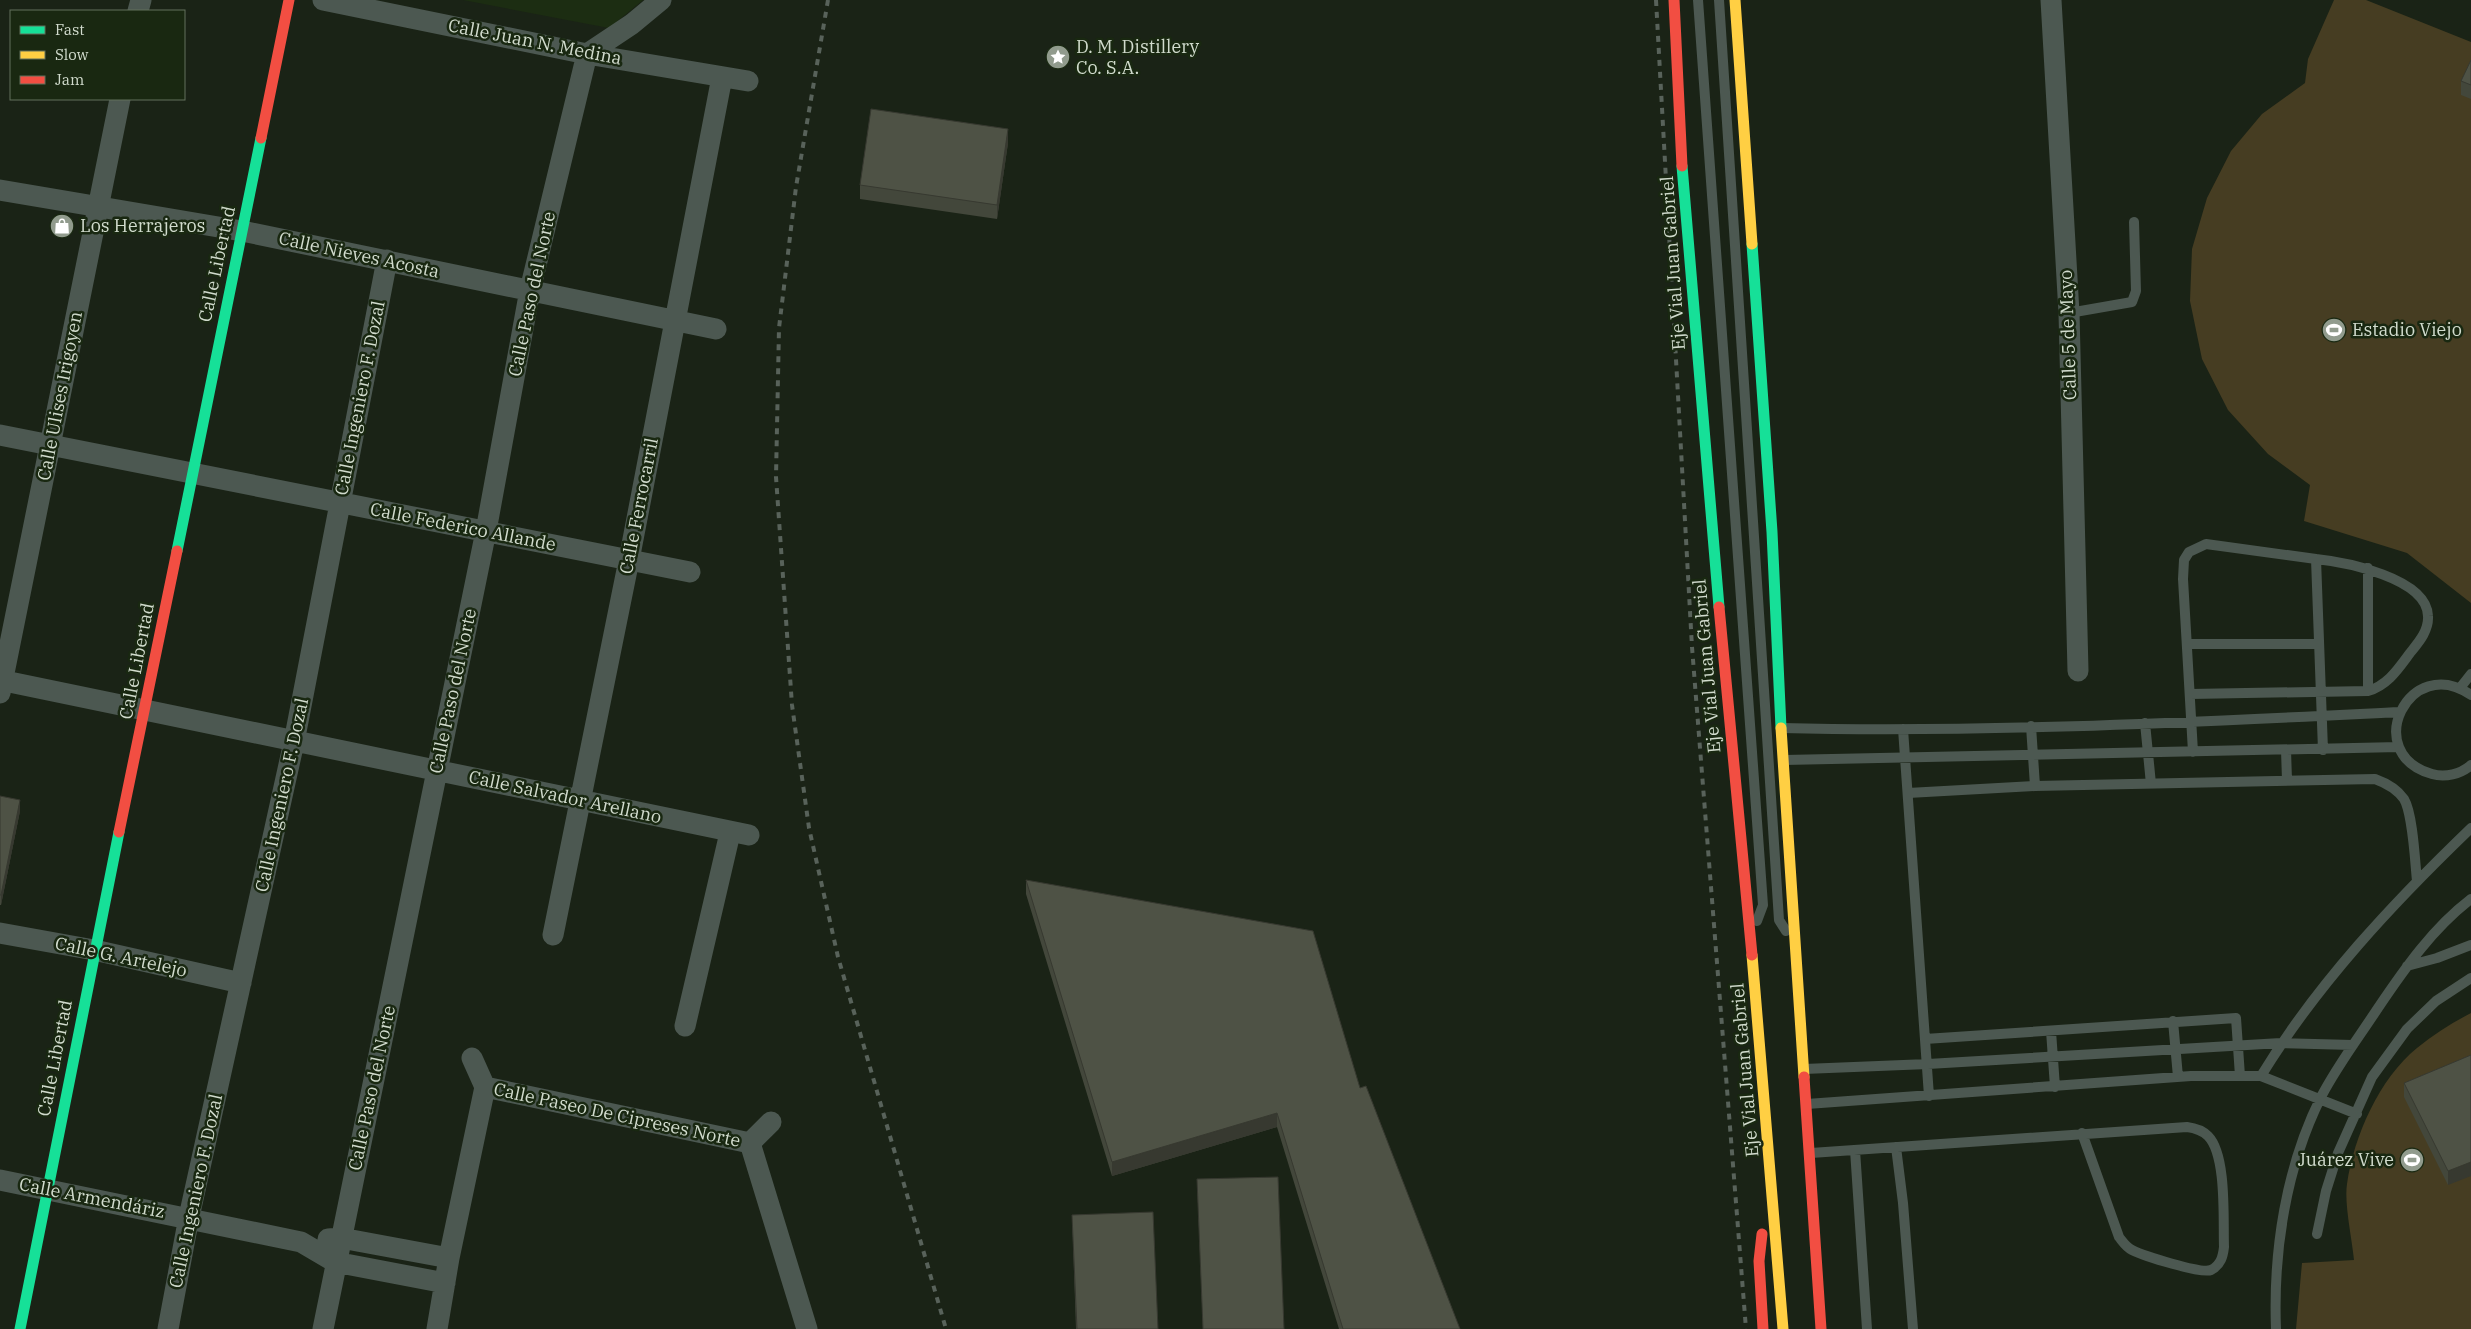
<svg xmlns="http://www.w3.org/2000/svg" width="2471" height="1329" viewBox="0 0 2471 1329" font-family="'IBM Plex Serif',serif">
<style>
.built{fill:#1c2d12}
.pitch{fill:#463d22}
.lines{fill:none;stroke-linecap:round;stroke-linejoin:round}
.lane{stroke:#4c5851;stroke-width:10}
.street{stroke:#4c5851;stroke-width:21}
.fast{stroke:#16e098;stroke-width:11}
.slow{stroke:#ffcf43;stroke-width:11}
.jam{stroke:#f24e42;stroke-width:11}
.rail{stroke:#58625a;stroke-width:4;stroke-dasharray:6 6;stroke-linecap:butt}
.wall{fill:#43473b}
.shaded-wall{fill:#373930}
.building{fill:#4e5245;stroke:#373930}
.labels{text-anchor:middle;stroke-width:5;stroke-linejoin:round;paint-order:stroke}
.street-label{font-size:18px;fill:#d1dbcd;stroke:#192811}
.poi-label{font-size:18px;fill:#d1dbcd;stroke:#192811;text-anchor:start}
</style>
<rect width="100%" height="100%" fill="#1a2316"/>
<!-- built -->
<path class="built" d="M463,0H643L609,28Z"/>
<!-- pitch -->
<path class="pitch" d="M2334,0H2366L2471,42V603L2407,553L2304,521L2310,485L2268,454L2228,410L2202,359L2190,301L2192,249L2207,198L2231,151L2262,114L2305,83L2308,59Z
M2471,1013V1329H2296L2302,1263L2354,1260C2352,1239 2344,1203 2347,1184C2354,1136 2379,1079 2417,1048C2434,1034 2452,1023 2471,1013Z"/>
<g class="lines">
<!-- lane -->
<path class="lane" d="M1698,0L1763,905L1757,921
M1719,0L1779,920L1786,931
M2069,313L2132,302L2136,291L2134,222
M2368,568V691
M2187,644H2318
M2460,688L2471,674
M2190,694L2368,691C2388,685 2398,669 2410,653C2418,643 2429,631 2428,616C2427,578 2345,562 2316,559
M2471,695C2409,652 2360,754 2432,774C2445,778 2461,774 2471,765
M2145,723L2151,784
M2031,726L2035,786
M1781,728C1987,733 2194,722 2400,712
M1903,729L1929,1096
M2286,750L2287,780
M2193,752L2183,579L2184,560L2189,552L2206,544L2316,559L2323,750
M1784,760L2399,747
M1908,793L2035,786L2375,779C2386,783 2397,789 2404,799C2413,814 2415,862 2417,881
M2407,966L2437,958L2471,945
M2173,1021L2178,1077
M2051,1031L2055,1087
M1925,1039L2236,1018L2240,1076
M1804,1069L1928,1064L2281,1043L2353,1045
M2261,1076C2317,984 2393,903 2471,828
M1807,1104L2191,1076H2261L2357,1114
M1896,1147L1903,1203L1913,1329
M1855,1150L1867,1329
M1811,1153L2187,1127C2195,1128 2202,1130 2208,1136C2227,1155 2223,1220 2224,1247C2223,1256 2221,1265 2211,1270C2201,1274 2144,1256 2132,1250C2126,1247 2123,1242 2119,1237L2082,1133
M2317,1234L2326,1191L2338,1153L2372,1077L2407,1029L2436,1001L2471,978
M2276,1329C2273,1251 2286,1167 2321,1097C2337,1066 2359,1037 2378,1008C2405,968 2433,928 2471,899"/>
<!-- street -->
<path class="street" d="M323,0L587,54L748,81
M2051,0L2069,313L2078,671
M138,11L141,0
M0,190L242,231L716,329
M0,435L690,572
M0,680L749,835
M0,693L120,99
M0,933L94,950L241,983
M553,935L629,560L722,77
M685,1026L730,833
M472,1058L485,1087
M485,1087L750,1143
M750,1143L807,1329
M750,1143L771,1122
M0,1180L301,1242L335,1262L445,1283
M328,1239L341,1238L449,1258
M168,1329L189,1217L294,742L387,260
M323,1329L486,531L530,290L587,54L632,24L661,0
M437,1329L449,1258L485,1087"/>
<!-- fast -->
<path class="fast" d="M1682,166L1719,607
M1752,244L1772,532L1781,728
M177,551L261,138
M20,1329L119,832"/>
<!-- slow -->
<path class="slow" d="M1735,0L1752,244
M1781,728L1804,1077
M1752,955L1783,1329"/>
<!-- jam -->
<path class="jam" d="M1674,0L1682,166
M261,138L289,0
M1719,607L1752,955
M119,832L177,551
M1804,1077L1821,1329
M1762,1234L1759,1261L1763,1329"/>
<!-- rail -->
<path class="rail" d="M828,0L796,187L779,328L776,477L792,705L809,828L838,957L946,1329
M1656,0L1692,647L1746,1329"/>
</g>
<!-- wall -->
<path class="wall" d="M2471,60V99L2461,95V81Z
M1008,143L997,219L860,199V185Z
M0,796L20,811L1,905H0Z
M1026,880L1360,1088L1460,1329H1339L1277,1127L1112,1176L1026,894Z
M2471,1055L2448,1185L2404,1097V1083Z
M1197,1179L1284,1329H1203Z
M1072,1215L1158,1329H1076Z"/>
<!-- shaded-wall -->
<path class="shaded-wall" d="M1008,129V143L997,219V205Z
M20,800V811L1,905V895Z
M1277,1113V1127L1112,1176V1162Z
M2471,1162V1176L2448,1185V1171Z"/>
<!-- building -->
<path class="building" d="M2471,60V85L2461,81Z
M871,109L1008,129L997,205L860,185Z
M0,796L20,800L1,895H0Z
M1026,880L1313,931L1360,1088L1366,1086L1460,1329H1343L1277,1113L1112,1162Z
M2471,1055V1162L2448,1171L2404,1083Z
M1278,1177L1284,1329H1203L1197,1179Z
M1153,1212L1158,1329H1077L1072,1215Z"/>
<!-- icons -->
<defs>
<g id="sight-disc" transform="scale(1.25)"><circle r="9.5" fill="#919b8d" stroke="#192811"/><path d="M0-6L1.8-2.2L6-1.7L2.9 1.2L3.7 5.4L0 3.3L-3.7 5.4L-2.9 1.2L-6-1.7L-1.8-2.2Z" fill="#fff"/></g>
<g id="shop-disc" transform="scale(1.25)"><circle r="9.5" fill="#919b8d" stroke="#192811"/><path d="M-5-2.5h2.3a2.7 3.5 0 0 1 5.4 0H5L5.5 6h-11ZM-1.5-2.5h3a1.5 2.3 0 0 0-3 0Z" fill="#fff"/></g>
<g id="stadium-disc" transform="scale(1.25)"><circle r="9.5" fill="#919b8d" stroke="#192811"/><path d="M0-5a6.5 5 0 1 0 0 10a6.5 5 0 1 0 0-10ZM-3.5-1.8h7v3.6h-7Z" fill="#fff"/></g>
</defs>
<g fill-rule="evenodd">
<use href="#sight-disc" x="1058" y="57"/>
<use href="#shop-disc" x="62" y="226"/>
<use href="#stadium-disc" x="2334" y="330"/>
<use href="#stadium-disc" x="2412" y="1160"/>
</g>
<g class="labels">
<!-- street labels -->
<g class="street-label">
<text transform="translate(535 42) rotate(11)" y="6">Calle Juan N. Medina</text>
<text transform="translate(359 255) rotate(12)" y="6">Calle Nieves Acosta</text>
<text transform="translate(1673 263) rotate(-94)" y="6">Eje Vial Juan Gabriel</text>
<text transform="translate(217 264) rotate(-78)" y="6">Calle Libertad</text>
<text transform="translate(532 294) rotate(-78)" y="6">Calle Paso del Norte</text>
<text transform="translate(2068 335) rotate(-92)" y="6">Calle 5 de Mayo</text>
<text transform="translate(60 396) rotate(-79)" y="6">Calle Ulises Irigoyen</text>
<text transform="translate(360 398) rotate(-79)" y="6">Calle Ingeniero F. Dozal</text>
<text transform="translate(639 506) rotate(-79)" y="6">Calle Ferrocarril</text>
<text transform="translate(463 527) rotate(11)" y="6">Calle Federico Allande</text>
<text transform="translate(137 661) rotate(-79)" y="6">Calle Libertad</text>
<text transform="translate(1707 666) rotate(-95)" y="6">Eje Vial Juan Gabriel</text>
<text transform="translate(453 691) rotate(-78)" y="6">Calle Paso del Norte</text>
<text transform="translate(282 795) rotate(-78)" y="6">Calle Ingeniero F. Dozal</text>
<text transform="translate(565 797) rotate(12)" y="6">Calle Salvador Arellano</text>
<text transform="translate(121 957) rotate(12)" y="6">Calle G. Artelejo</text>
<text transform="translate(55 1058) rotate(-79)" y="6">Calle Libertad</text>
<text transform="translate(1745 1070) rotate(-95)" y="6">Eje Vial Juan Gabriel</text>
<text transform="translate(372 1088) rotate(-78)" y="6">Calle Paso del Norte</text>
<text transform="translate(617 1115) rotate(12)" y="6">Calle Paseo De Cipreses Norte</text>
<text transform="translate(196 1191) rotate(-78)" y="6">Calle Ingeniero F. Dozal</text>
<text transform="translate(92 1198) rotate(11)" y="6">Calle Armendáriz</text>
</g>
<!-- poi labels -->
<g class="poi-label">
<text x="1076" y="53">D. M. Distillery<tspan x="1076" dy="21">Co. S.A.</tspan></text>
<text x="80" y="232">Los Herrajeros</text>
<text x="2352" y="336">Estadio Viejo</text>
<text x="2394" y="1166" text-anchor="end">Juárez Vive</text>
</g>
</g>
<!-- legend -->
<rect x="10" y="10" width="175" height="90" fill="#192811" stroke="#63705c"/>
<rect x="20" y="26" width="25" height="8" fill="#16e098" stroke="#63705c"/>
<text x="55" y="35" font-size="15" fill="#d1dbcd">Fast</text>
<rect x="20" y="51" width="25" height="8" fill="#ffcf43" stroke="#63705c"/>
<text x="55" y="60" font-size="15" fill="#d1dbcd">Slow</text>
<rect x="20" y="76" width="25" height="8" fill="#f24e42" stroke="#63705c"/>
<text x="55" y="85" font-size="15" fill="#d1dbcd">Jam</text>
</svg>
